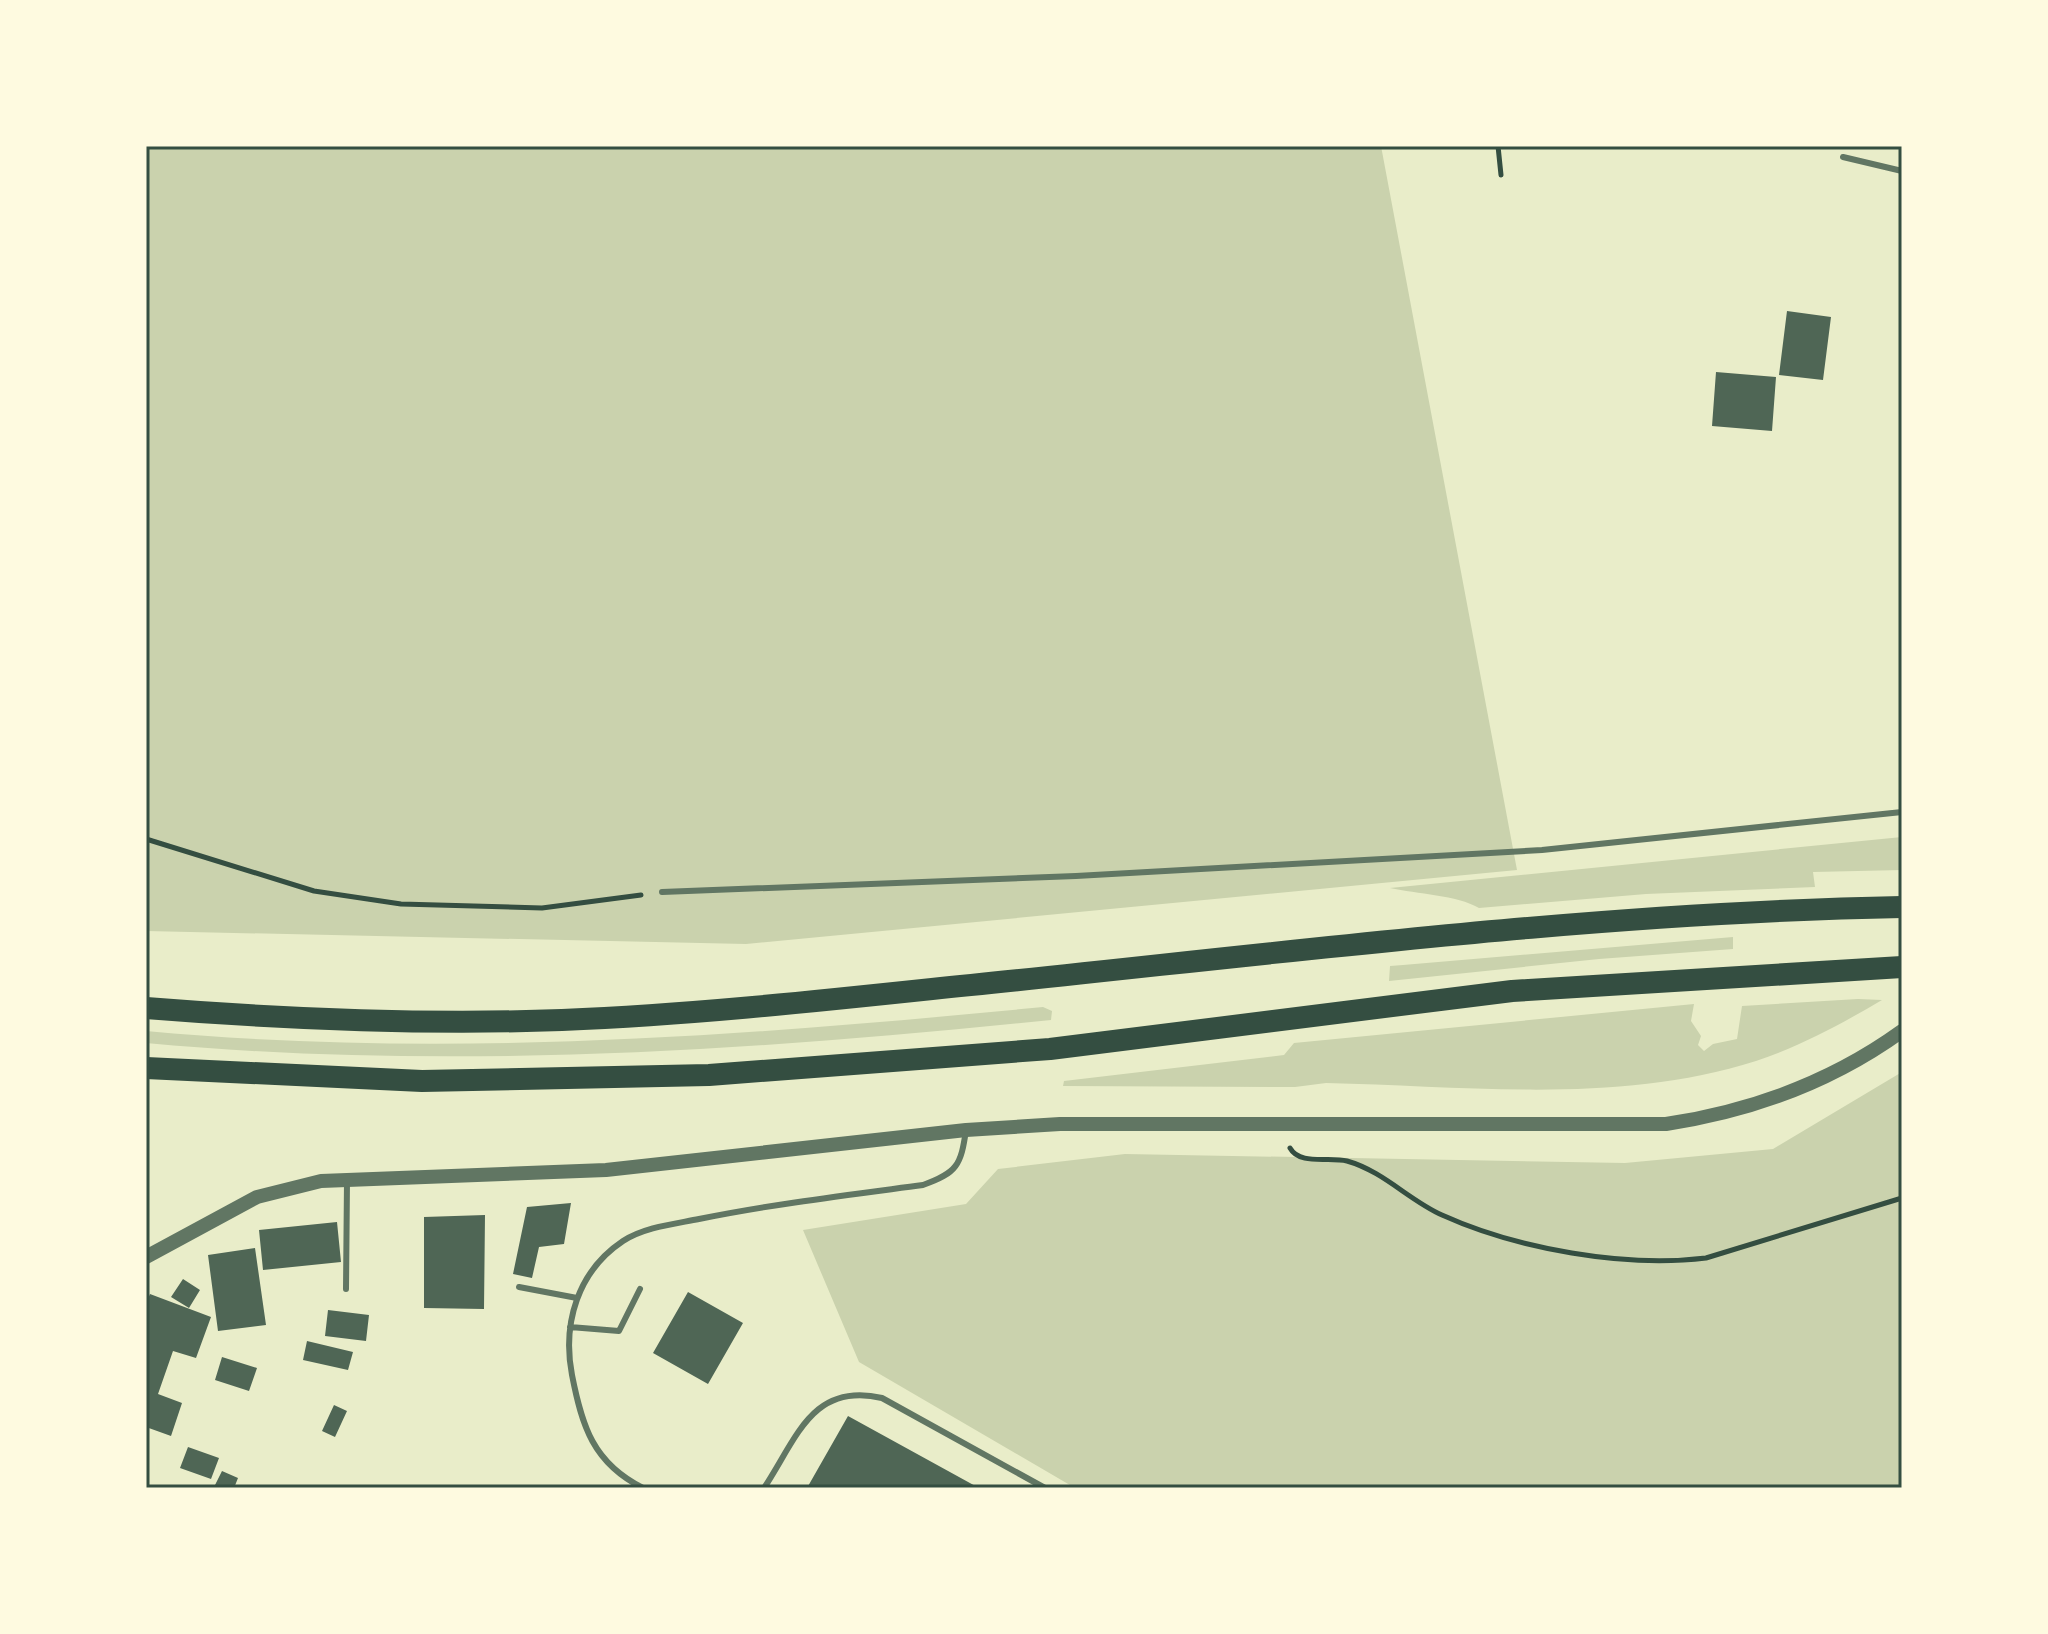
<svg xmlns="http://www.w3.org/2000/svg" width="2048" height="1634" viewBox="0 0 2048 1634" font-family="'Nunito Sans',sans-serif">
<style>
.green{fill:#cad2ad}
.building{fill:#4f6655}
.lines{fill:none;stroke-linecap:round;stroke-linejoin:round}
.path{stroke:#344e41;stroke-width:5}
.service{stroke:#617663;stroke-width:6}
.tertiary{stroke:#617663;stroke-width:14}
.trunk{stroke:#344e41;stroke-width:22}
.neatline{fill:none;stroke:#344e41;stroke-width:3}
</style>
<rect width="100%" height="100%" fill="#e9edc9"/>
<!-- green -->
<path class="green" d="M146,146H1381L1517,870L746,944L146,931Z
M1902,837V870L1813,872L1815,887L1646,894L1479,908C1457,895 1417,894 1390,888Z
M1733,937V949L1599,959L1389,981L1390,966L1403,965Z
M1858,999L1882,1000C1841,1024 1801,1046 1756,1061C1618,1105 1469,1086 1326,1083L1295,1087L1063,1086L1064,1081L1284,1055L1294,1043L1694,1004L1691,1021L1701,1036L1698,1045L1704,1051L1713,1044L1737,1039L1742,1006Z
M1043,1007L1052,1011L1051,1020C750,1051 449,1071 146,1043V1031C446,1059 745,1036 1043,1007Z
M1902,1072V1488H1075L859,1362L803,1230L966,1204L998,1169L1125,1154L1625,1163L1773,1149Z"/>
<!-- building -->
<path class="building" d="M1787,311L1831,317L1823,380L1779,375Z
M1716,372L1776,377L1772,431L1712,426Z
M571,1203L564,1244L539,1247L532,1278L513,1274L527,1207Z
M485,1215L484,1309L424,1308V1217Z
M337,1222L341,1262L263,1270L259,1230Z
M255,1248L266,1325L218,1331L208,1255Z
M183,1279L200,1290L189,1308L171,1297Z
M688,1292L743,1323L708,1384L653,1353Z
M150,1294L211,1317L196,1358L173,1351L158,1394L182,1403L171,1436L146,1427V1304Z
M328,1310L369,1315L366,1341L325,1336Z
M307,1341L353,1352L348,1370L303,1360Z
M222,1357L257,1368L249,1391L215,1380Z
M334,1405L347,1411L335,1437L322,1431Z
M848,1416L979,1488H807Z
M188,1447L219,1458L211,1479L180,1468Z
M222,1471L238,1478L234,1488L215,1485Z"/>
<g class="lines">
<!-- path -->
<path class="path" d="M1498,146L1501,175
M146,839L314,891L401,904L542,908L641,895
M1290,1148C1300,1166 1329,1156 1347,1161C1383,1171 1410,1201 1442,1215C1517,1249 1625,1268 1706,1258L1902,1198"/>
<!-- service -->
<path class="service" d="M1843,157L1902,171
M662,892L1076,876L1542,850L1902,812
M519,1287L577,1298
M346,1289L347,1181
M570,1327L619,1331L640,1289
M643,1488C593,1463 582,1426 572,1375C562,1323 578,1271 623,1241C645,1227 674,1224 699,1219C773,1204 848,1195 923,1185C957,1173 961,1165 966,1130
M764,1488C797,1438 812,1382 882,1398L1045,1488"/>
<!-- tertiary -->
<path class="tertiary" d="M146,1257L257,1197L321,1181L606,1170L966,1130L1060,1124H1666C1752,1111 1830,1083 1902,1031"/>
<!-- trunk -->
<path class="trunk" d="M146,1008C283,1019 424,1025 562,1020C686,1015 809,1002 932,989C1254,957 1578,913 1902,907
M146,1068L422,1081L709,1075L1050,1049L1512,991L1902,967"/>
</g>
<!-- border -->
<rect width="2048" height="1634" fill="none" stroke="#fefae0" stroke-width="296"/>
<rect x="148" y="148" width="1752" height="1338" class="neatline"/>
</svg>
